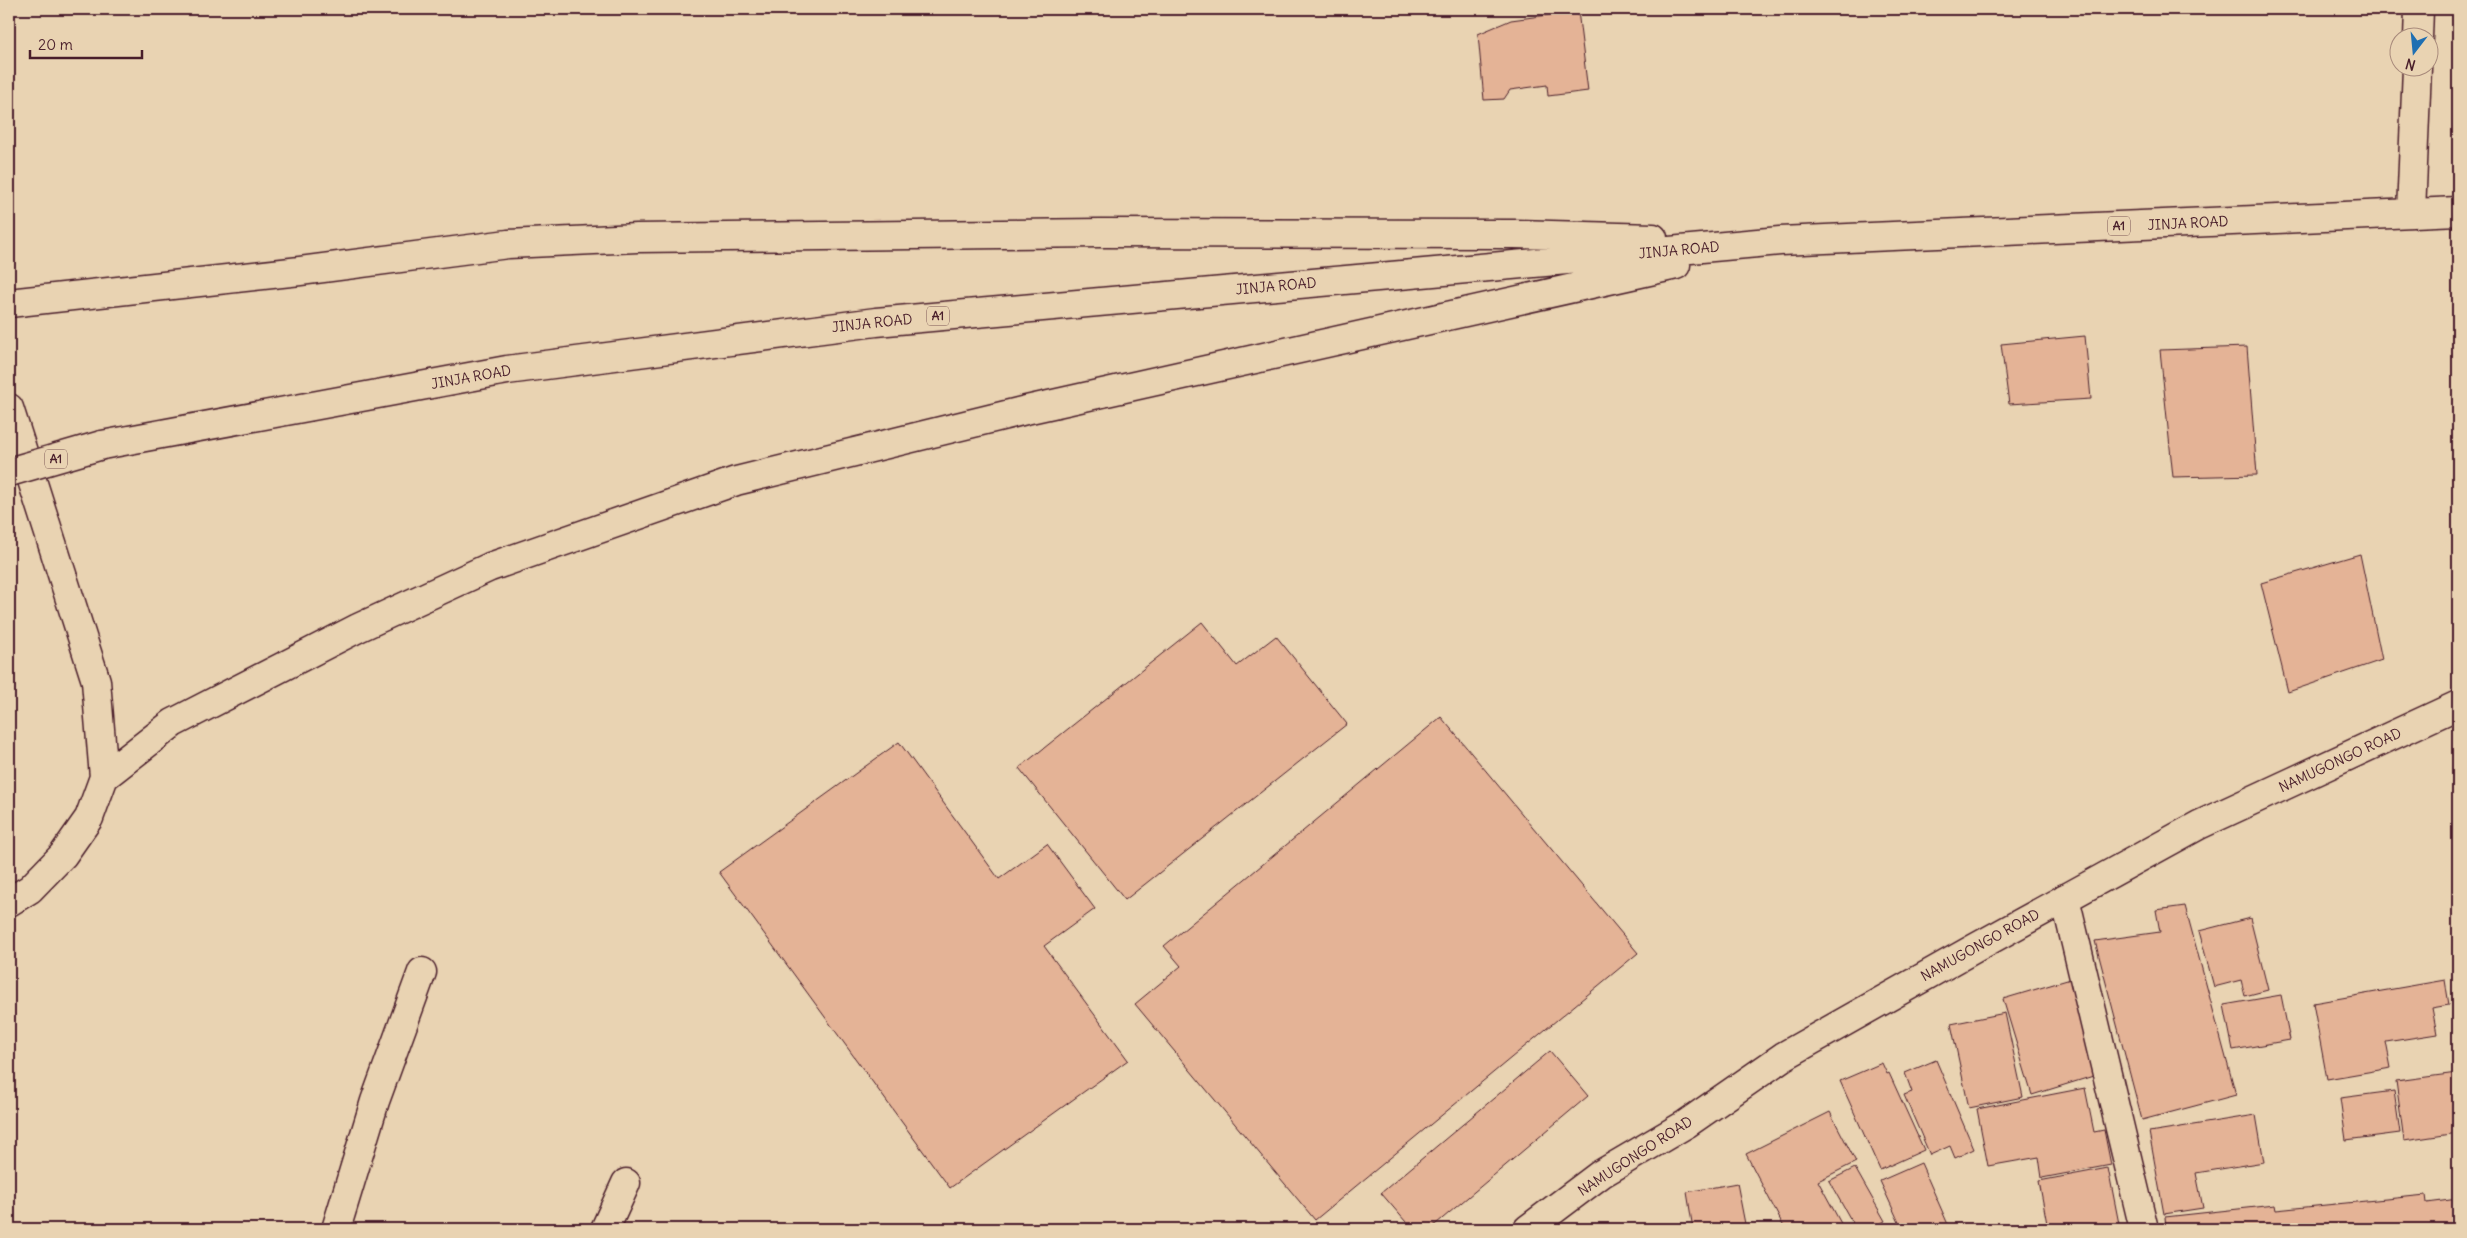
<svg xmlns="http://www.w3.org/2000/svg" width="2467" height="1238" viewBox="0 0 2467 1238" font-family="Delius,sans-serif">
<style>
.building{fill:#e4b396;stroke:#4a1f2b}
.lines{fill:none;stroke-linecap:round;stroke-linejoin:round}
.street-casing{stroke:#4a1f2b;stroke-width:31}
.secondary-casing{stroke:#4a1f2b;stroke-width:31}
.highway-casing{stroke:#4a1f2b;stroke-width:31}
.street{stroke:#e9d3b2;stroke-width:28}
.secondary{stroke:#e9d3b2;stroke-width:28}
.highway{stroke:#e9d3b2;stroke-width:28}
.highway-bridge-casing{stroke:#4a1f2b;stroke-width:31;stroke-linecap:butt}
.highway-bridge{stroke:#e9d3b2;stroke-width:28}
.labels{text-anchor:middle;stroke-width:4;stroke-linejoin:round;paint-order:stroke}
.shield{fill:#e9d3b2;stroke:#7a5554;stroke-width:1}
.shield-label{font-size:12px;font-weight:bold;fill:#4a1f2b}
.street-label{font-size:14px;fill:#4a1f2b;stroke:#e9d3b2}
</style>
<rect width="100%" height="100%" fill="#e9d3b2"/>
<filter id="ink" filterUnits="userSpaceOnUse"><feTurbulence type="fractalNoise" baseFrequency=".02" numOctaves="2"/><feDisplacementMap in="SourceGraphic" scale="10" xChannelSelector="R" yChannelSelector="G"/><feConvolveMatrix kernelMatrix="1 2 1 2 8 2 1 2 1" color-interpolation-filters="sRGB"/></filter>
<g filter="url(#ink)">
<!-- building -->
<path class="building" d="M1578,11L1588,91L1548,96L1547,85L1510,90L1504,99L1484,100L1478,34L1511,20Z
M2085,336L2091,399L2009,404L2001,344Z
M2247,347L2257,475L2173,477L2160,350Z
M2360,554L2382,660L2288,692L2261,583Z
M1202,622L1237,666L1276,636L1347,724L1125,900L1019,768Z
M1441,717L1638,953L1315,1220L1135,1004L1181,966L1164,946Z
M899,742L999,879L1047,844L1095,909L1044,946L1128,1060L950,1188L719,872Z
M2185,906L2236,1095L2142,1120L2095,941L2160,932L2156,910Z
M2250,918L2268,990L2245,996L2241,980L2214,987L2199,931Z
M2074,978L2103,1073L2032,1095L2003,999Z
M2445,980L2449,1005L2432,1008L2437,1034L2386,1042L2391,1068L2327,1079L2313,1003Z
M2281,995L2290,1040L2233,1050L2224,1005Z
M2005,1013L2023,1097L1969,1108L1951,1024Z
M1550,1051L1588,1096L1430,1229H1412L1381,1193Z
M1936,1060L1974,1149L1955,1158L1950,1146L1930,1155L1904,1095L1912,1092L1905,1073Z
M1882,1063L1887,1074L1889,1073L1924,1150L1880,1170L1840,1081Z
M2457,1073L2458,1133L2404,1141L2396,1081Z
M2085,1088L2094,1132L2104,1130L2111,1165L2042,1178L2039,1157L1988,1166L1977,1109Z
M2394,1091L2400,1133L2346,1140L2340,1098Z
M1830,1112L1856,1162L1818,1181L1844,1229H1785L1746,1154Z
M2256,1115L2264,1162L2196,1173L2203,1208L2164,1214L2149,1132Z
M1921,1163L1950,1229H1902L1880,1181Z
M1855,1168L1885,1221L1870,1229H1856L1829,1181Z
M2108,1168L2120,1229H2048L2039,1181Z
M1737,1183L1746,1229H1693L1687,1192Z
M2426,1195L2427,1203L2458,1199V1229H2166L2165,1217L2275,1205L2276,1210Z"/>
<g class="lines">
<!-- street casing -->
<g class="street-casing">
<path id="street" d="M2065,898L2144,1229
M336,1229L375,1101L422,972
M605,1229L626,1183"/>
</g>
<!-- secondary casing -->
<g class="secondary-casing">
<path id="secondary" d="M2418,38L2419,9
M2411,212L2417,68
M1528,1229L1601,1174L1686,1124L1784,1056L1977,947L2199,825L2458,705"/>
</g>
<!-- highway casing -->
<g class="highway-casing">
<path id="highway" d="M9,303L300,271L508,244L637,238L1101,233L1514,234L1653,238
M9,408L96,681L104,777L89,818L63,855L30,889L9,902
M102,445L507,370L876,322L1780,241L2458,211
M104,777L173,723L358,628L490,567L736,481L1026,410L1676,265"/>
</g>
<!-- street -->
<use href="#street" class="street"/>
<!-- secondary -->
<use href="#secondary" class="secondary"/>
<!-- highway -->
<use href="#highway" class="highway"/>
<!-- highway-bridge casing -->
<g class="highway-bridge-casing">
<path id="highway-bridge" d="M9,472L102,445"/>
</g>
<!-- highway-bridge -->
<use href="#highway-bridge" class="highway-bridge"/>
</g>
</g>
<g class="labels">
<!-- shield labels -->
<g class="shield">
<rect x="2108" y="216.5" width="22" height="19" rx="4"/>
<rect x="927" y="306.5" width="22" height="19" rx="4"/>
<rect x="45" y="449.5" width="22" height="19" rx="4"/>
</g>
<g class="shield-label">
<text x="2119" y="230">A1</text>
<text x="938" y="320">A1</text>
<text x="56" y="463">A1</text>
</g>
<!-- street labels -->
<g class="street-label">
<text transform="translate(2188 223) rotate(-3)" y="5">JINJA ROAD</text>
<text transform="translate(1679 250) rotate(-5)" y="5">JINJA ROAD</text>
<text transform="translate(1276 286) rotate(-5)" y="5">JINJA ROAD</text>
<text transform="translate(872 323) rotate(-6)" y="5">JINJA ROAD</text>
<text transform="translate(471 377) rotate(-10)" y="5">JINJA ROAD</text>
<text transform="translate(2340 760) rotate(-25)" y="5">NAMUGONGO ROAD</text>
<text transform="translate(1980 945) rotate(-29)" y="5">NAMUGONGO ROAD</text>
<text transform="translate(1635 1156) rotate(-33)" y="5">NAMUGONGO ROAD</text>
</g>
</g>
<!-- margin -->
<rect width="2467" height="1238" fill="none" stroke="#e9d3b2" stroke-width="30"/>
<rect x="15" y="15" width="2437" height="1208" fill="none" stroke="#4a1f2b" stroke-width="2" filter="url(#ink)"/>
<!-- north arrow -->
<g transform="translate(2414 52) rotate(196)"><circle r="24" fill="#e9d3b2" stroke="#a98b7c"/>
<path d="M0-4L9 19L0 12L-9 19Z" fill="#1f6fb2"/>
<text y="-8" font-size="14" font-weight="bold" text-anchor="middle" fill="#4a1f2b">N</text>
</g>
<!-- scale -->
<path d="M30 50v8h112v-8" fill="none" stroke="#4a1f2b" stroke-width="2.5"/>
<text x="38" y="50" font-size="15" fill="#4a1f2b" stroke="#e9d3b2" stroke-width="4" paint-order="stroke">20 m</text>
</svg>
